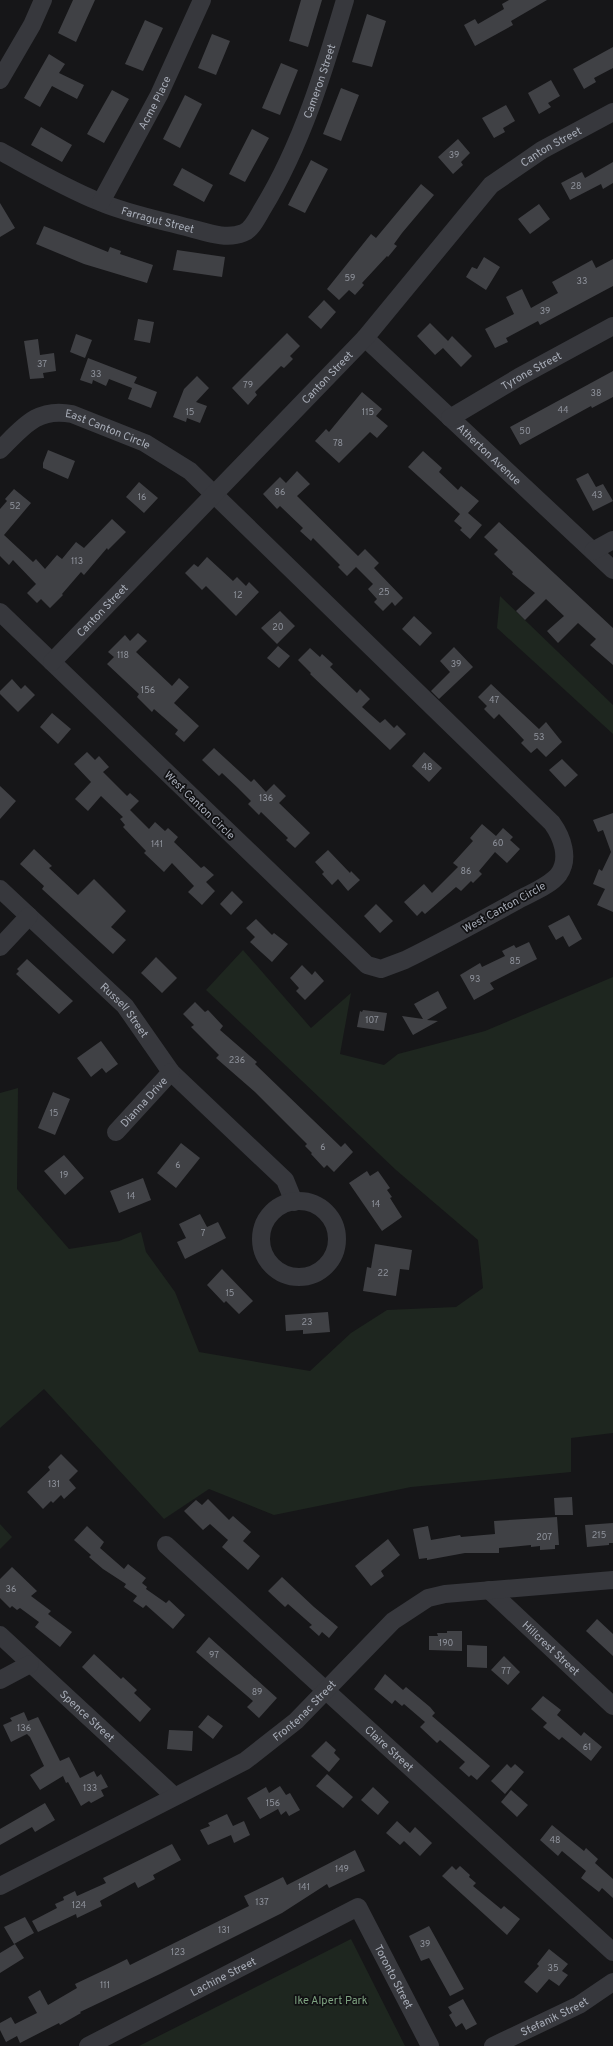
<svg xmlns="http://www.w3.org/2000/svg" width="613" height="2046" viewBox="0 0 613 2046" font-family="Overpass,sans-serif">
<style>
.green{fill:#1e261f}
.building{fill:#404145}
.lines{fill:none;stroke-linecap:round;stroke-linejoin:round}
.minor{stroke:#37383d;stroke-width:18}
.labels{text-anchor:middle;stroke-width:3.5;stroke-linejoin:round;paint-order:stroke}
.number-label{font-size:9px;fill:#8e929b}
.street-label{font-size:11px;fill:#a8adb8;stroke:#111113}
.park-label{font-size:11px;fill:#7fa381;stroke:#111113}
</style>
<rect width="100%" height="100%" fill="#161618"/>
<!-- green -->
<path class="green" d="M500,596L613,705V734L497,628Z
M243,950L311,1028L351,993L340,1054L384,1065L398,1054L485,1031L613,977V1433L571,1438V1472L411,1487L274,1515L209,1489L164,1519L44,1389L0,1428V1093L18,1088L17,1189L69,1249L119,1241L141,1232L146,1252L175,1292L199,1352L310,1371L351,1333L387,1310L456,1307L483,1288L478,1240L396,1170L206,990Z
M0,1524L12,1537L0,1549Z
M351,1939L405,2046H139Z"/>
<!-- building -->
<path class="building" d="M73,0H95L76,42L58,33Z
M301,0H322L308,47L289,41Z
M509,0H547L511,21L513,25L475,46L464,25L475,19L478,24L504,9L502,4Z
M367,14L386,21L372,67L352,62Z
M145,20L163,28L143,71L125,64Z
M212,34L230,41L216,75L198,68Z
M613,47V68L594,78L596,82L584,89L573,69Z
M49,54L65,64L59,73L84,85L77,99L52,86L40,107L24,98Z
M281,63L298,70L280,115L262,108Z
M551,80L560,96L548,103L551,107L539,114L528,93Z
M341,88L359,95L341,141L323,134Z
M112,90L129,99L104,143L87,134Z
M185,95L202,104L180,148L163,139Z
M506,105L515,121L503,128L505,132L494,138L482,118Z
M41,127L72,145L62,162L31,145Z
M252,129L269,138L245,182L229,174Z
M458,139L470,153L461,162L463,165L453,174L438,157Z
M311,160L328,169L305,213L288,205Z
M613,162V183L603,189L601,184L570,200L561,183L582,172L585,178Z
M182,168L213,185L204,202L173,185Z
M421,184L434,195L402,233L394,244L397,246L388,257L387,256L362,283L364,285L355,295L349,290L339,300L327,289L371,234L376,238Z
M0,203L15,228L0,237Z
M539,204L550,219L530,234L518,219Z
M44,226L108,252L110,247L121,251L120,254L153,265L147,283L84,264L36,244Z
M177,250L225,257L222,277L173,270Z
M484,257L500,267L486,290L466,277L472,267L477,269Z
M613,259V286L540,325L538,321L506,338L508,342L495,348L485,329L514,314L506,297L522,289L531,308L558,293L552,282L592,260L596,268Z
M324,300L336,312L321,329L308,317Z
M138,319L154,322L150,343L134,340Z
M430,323L448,341L452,336L472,356L461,367L443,348L435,355L417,336Z
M287,333L300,346L290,356L293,359L284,368L281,366L255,392L257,395L248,405L232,388Z
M76,334L92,340L85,358L70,352Z
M38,339L40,355L54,353L56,371L43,373L44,378L30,379L24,341Z
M88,358L137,377L134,383L157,392L151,408L128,399L132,388L109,379L106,386L93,380L92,384L80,380Z
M613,371V397L592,408L591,406L520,445L510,427Z
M197,376L209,388L196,402L207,406L200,423L187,418L186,422L173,417L184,389Z
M362,392L382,409L376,416L388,426L377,438L370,432L339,463L315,441L326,429L329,432Z
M48,450L75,461L68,479L43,468V463Z
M423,451L442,468L439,472L458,490L461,486L479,501L468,513L482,525L470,539L460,530L462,528L454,521L460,514L408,467Z
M297,471L310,484L297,496L358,556L365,549L379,563L374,568L403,598L395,606L392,602L383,611L374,602L377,599L368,589L373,584L356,567L347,576L338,567L340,565L313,538L311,541L300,531L303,528L280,506L277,509L263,494L280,477L286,483Z
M588,473L596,487L603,484L613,501L593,511L576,479Z
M139,482L158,498L144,513L126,497Z
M14,489L31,503L4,535L33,562L36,559L45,569L57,555L62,559L76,542L84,548L112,519L126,532L108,550L107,548L84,575L81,572L62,594L63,595L50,608L41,599L37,603L27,593L36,584L13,560L9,565L0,556V509L7,501L5,499Z
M499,522L613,628V665L590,645L596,639L578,623L558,643L547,631L564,616L546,599L525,620L516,611L535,593L512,574L513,572L494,554L498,550L484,537Z
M207,557L233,581L237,577L246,586L249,582L259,592L236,616L206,586L202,590L185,573L194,564L198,567Z
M280,611L295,626L277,644L261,628Z
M414,616L432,633L420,646L402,629Z
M138,633L147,641L136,652L172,686L179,678L189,687L174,703L199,726L184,742L175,734L178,730L154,709L152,712L137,697L139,694L107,664L114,657L108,652L125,635L130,641Z
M278,646L290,656L279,668L267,658Z
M454,647L473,667L439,699L431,691L450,672L440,661Z
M310,648L320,657L322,654L333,664L330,667L357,693L360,689L370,699L362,707L380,723L385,719L394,728L397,725L406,734L390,750L310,674L311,673L298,660Z
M12,679L21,689L25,685L35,695L18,712L0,694V691Z
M491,684L539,729L546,722L562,742L546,757L537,748L531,753L521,743L524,740L499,714L494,719L484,709L487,706L478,697Z
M52,713L71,729L58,744L40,727Z
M214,748L251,782L254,779L266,792L274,784L286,796L279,803L310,833L295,848L286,840L288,838L261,812L259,815L248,804L251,801L238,788L222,773L219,776L202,760Z
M87,752L95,760L99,756L109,767L103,772L127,796L130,793L139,801L130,810L149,829L155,822L165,831L168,828L178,837L174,842L201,868L204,866L214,875L206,882L215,891L202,905L188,892L194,886L172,863L164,872L144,853L146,851L123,827L125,825L120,819L123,817L101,796L88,811L75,799L91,782L74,764Z
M424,752L442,768L429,782L412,766Z
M562,759L578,775L565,787L549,770Z
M0,786L16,801L0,819Z
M613,813V912L597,905L605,889L593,884L599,869L602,871L611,852L603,830L598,832L593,820Z
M482,824L496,836L503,828L513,837L510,840L520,849L507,863L495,852L479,871L482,874L473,883L471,881L461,891L456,887L425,914L422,911L417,916L404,902L424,884L432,893L458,867L453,863L473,841L470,838Z
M34,849L52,866L49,868L78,895L94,879L126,911L111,927L126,940L113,954L42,889L44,886L20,864Z
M328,850L350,873L351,871L360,880L348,891L338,879L332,885L322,874L324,872L315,862Z
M232,891L243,902L231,915L220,904Z
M376,904L393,921L380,933L364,916Z
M569,915L582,939L569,947L563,936L556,940L548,926Z
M256,919L272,935L274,933L288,944L272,962L250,942L255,937L246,928Z
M529,942L537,959L490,983L494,989L474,1000L460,975L480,963L482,967L505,956L502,951L514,945L516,948Z
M156,957L177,978L162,993L141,973Z
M27,959L73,1001L59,1014L16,974L19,971L17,969Z
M302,965L312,975L315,971L324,981L305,1000L296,991L299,988L290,978Z
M438,991L447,1008L427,1020L438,1021L413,1035L402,1016L423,1019L414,1004Z
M195,1002L205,1012L208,1010L223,1026L220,1030L257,1062L255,1064L341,1147L345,1143L353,1152L334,1172L327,1165L324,1168L311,1154L312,1153L305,1146L307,1144L255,1092L216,1058L219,1055L191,1027L194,1025L183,1014Z
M363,1010L387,1013L384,1031L357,1027L360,1011L362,1012Z
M101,1041L118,1064L106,1073L102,1068L91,1077L77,1058Z
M53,1092L70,1099L55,1135L38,1128Z
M181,1143L200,1158L176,1188L157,1173Z
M64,1155L84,1178L65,1195L44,1171Z
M367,1171L370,1176L378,1171L390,1188L387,1190L392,1197L390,1198L402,1217L382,1231L349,1183Z
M143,1178L151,1200L119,1213L110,1191Z
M200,1214L207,1227L218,1222L226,1238L185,1259L177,1242L186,1238L179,1224Z
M375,1244L412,1250L409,1270L400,1269L396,1296L363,1291L367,1267L371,1268Z
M222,1269L253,1301L239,1314L226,1301L224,1303L207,1285Z
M328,1312L330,1332L303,1334V1330L286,1331L285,1315Z
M61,1454L78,1471L69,1480L76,1488L64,1499L61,1495L53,1503L51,1501L43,1509L27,1492L50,1470L48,1467Z
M572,1497L573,1515H555L554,1498Z
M208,1499L229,1520L233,1516L251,1532L243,1541L260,1556L248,1570L222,1547L228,1540L210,1524L203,1530L184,1511L196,1500L202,1505Z
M557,1517L559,1545H555V1549L540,1550V1546L531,1547V1545L499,1548V1553H465L427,1560V1558L419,1559L413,1529L428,1526L431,1540L460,1535L461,1537L495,1534L494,1521Z
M613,1523V1543H609V1545L587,1547L585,1525Z
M87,1526L104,1542L100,1548L124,1569L128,1564L146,1578L142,1583L147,1587L146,1589L166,1603L169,1600L185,1615L173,1629L146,1605L143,1608L133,1601L137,1596L124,1587L126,1584L103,1569L89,1557L91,1555L74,1540Z
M388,1539L400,1555L381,1571L384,1576L371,1586L355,1566Z
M12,1567L37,1591L31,1596L51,1611L48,1614L72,1632L60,1647L35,1627L39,1622L20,1608L17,1610L12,1606L10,1608L0,1598V1579Z
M282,1577L314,1607L338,1627L329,1638L322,1632L319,1636L309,1627L312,1625L288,1604L285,1607L268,1591Z
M597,1619L613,1634V1656L586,1631Z
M447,1631H462V1651L429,1650V1636H438L437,1633H447Z
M209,1637L277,1698L259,1718L247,1707L253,1701L196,1652Z
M467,1645L487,1646V1668L467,1667Z
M94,1654L121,1679L123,1677L137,1690L134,1693L151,1709L140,1722L82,1667Z
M504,1656L520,1672L508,1685L491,1670Z
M385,1674L403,1690L406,1687L430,1707L435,1713L432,1716L490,1766L477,1780L471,1775L469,1777L459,1768L465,1762L440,1740L437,1743L420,1727L425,1722L404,1704L402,1706L395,1700L392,1704L374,1689Z
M543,1696L561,1710L557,1715L581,1736L584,1732L602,1747L591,1761L562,1737L559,1740L543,1727L547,1723L531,1709Z
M24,1712L28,1721L38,1717L60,1761L69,1757L80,1778L94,1771L97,1777L101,1774L108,1787L101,1790L104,1796L91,1803L89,1801L81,1806L68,1782L66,1783L63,1776L40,1790L30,1775L44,1766L30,1737L27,1734L11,1742L3,1725L12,1721L10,1718Z
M208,1715L223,1726L213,1739L198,1727Z
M169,1730L193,1731L192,1751L167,1749Z
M326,1741L336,1750L334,1753L340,1759L329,1772L311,1756Z
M507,1764L511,1768L515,1764L524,1772L505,1794L491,1781Z
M327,1774L353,1797L343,1808L316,1786Z
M280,1786L286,1795L290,1793L300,1810L289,1816L286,1811L281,1815L278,1809L260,1819L247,1798L266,1787L269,1793Z
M373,1787L389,1802L378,1815L361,1800Z
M511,1790L528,1805L517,1817L501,1802Z
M45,1803L55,1820L35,1832L32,1827L0,1845V1829Z
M227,1814L233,1826L244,1821L250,1835L234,1843L231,1835L208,1845L200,1830L210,1826L208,1823Z
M397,1821L410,1833L415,1827L432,1843L420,1856L404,1841L400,1845L386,1833Z
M552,1825L584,1851L586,1848L598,1859L595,1863L613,1879V1898L602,1888L599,1892L581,1878L586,1871L562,1851L558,1856L540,1840Z
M172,1844L181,1860L153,1875L155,1879L138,1888L135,1882L100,1901L102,1906L77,1918L76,1914L38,1932L32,1921L57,1908L55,1904L64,1900L63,1897L75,1891L77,1896L106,1883L103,1878Z
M355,1850L365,1871L329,1888L327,1884L282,1913L160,1974L80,2012L81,2013L60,2025L59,2023L20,2043L17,2036L6,2042L0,2030V2023L11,2017L15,2024L37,2013L28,1997L40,1990L48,2005L77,1988L75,1984L115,1965L127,1959L130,1965L249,1906L244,1896L283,1877L287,1885Z
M452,1866L456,1870L460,1866L470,1875L469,1877L476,1883L473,1886L501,1909L504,1906L520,1919L507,1935L442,1876Z
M25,1917L34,1933L14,1944L4,1927Z
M429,1926L464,1989L450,1996L429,1958L421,1961L409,1936Z
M15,1944L24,1958L0,1973V1953Z
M549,1949L568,1964L562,1971L568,1975L559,1986L549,1979L537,1993L524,1982L539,1966L537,1964Z
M463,1999L477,2024L466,2030L462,2023L456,2027L449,2015L452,2013L448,2007Z"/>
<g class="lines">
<!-- minor -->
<g class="minor">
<path d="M0,80L32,25L43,0"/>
<path id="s1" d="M0,151C33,169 65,188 100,202C128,214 160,220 190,228C206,232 226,240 243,233C252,230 258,216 263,208C302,144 324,71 345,0"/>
<path id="s2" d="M101,202L159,95L202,0"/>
<path id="s3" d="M365,338L613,570"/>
<path id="s4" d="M450,418L519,377L613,326"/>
<path id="s5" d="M0,450C23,427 37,407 72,414L145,443L190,471L552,823C562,837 570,858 559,874C550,886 531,893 518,900C480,921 443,941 405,960L381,969L367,965L0,612"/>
<path d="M593,551L613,540"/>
<path id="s6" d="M52,662L365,338L491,185L542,150L613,112"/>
<path id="s7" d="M0,889L125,1006L171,1072L285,1180L294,1202"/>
<path d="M0,947L29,916"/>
<path id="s8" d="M116,1132L171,1072"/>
<circle cx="299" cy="1239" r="38"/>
<path id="s9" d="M166,1545L613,1952"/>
<path id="s10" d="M489,1590L613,1706"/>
<path id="s11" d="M0,1635L174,1796"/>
<path d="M0,1680L30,1664"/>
<path id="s12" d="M0,1886L245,1761L296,1721L393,1621L428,1598L445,1594L613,1580"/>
<path id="s13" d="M88,2046L358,1907L430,2046"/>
<path id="s14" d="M493,2046L579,2005L613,1982"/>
</g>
</g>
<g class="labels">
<!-- number labels -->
<g class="number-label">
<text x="454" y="158">39</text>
<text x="576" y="189">28</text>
<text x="350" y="281">59</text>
<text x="582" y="284">33</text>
<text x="545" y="314">39</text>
<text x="42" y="367">37</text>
<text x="96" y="377">33</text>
<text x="248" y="388">79</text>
<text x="596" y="396">38</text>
<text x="563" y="413">44</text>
<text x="190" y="415">15</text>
<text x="368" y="415">115</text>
<text x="525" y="434">50</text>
<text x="338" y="446">78</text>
<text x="280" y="495">86</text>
<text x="597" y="498">43</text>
<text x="142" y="500">16</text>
<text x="15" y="509">52</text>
<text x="77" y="564">113</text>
<text x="384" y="595">25</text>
<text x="238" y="598">12</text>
<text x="278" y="630">20</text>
<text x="123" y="658">118</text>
<text x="456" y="667">39</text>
<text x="148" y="693">156</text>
<text x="494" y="703">47</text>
<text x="539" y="740">53</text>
<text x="427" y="770">48</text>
<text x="266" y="801">136</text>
<text x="498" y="846">60</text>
<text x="157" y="847">141</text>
<text x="466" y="874">86</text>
<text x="515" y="964">85</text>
<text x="475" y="982">93</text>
<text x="372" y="1023">107</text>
<text x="237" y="1063">236</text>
<text x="54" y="1116">15</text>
<text x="323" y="1150">6</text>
<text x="178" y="1168">6</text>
<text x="64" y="1178">19</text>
<text x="131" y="1199">14</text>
<text x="376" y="1207">14</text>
<text x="203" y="1236">7</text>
<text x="383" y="1276">22</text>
<text x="230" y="1296">15</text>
<text x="307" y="1325">23</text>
<text x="54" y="1487">131</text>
<text x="599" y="1538">215</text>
<text x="544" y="1540">207</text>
<text x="11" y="1592">36</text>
<text x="446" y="1646">190</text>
<text x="214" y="1658">97</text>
<text x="506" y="1674">77</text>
<text x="257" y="1695">89</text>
<text x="24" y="1731">136</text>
<text x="587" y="1750">61</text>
<text x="90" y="1791">133</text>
<text x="273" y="1806">156</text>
<text x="555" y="1843">48</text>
<text x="342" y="1872">149</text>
<text x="304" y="1890">141</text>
<text x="262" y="1905">137</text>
<text x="79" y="1908">124</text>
<text x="224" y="1933">131</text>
<text x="425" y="1947">39</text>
<text x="178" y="1955">123</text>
<text x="553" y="1971">35</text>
<text x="105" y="1988">111</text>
</g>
<!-- street labels -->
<g class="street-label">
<text dy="4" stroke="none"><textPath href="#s1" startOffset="432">Cameron Street</textPath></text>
<text dy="4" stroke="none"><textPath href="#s2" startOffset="113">Acme Place</textPath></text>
<text dy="4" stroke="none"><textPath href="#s6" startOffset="720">Canton Street</textPath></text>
<text dy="4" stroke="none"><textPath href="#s1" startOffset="173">Farragut Street</textPath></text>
<text dy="4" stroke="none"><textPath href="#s4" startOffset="94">Tyrone Street</textPath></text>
<text dy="4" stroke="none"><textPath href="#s6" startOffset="396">Canton Street</textPath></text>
<text dy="4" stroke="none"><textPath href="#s5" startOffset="124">East Canton Circle</textPath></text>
<text dy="4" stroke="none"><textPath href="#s3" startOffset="170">Atherton Avenue</textPath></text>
<text dy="4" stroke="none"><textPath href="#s6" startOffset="72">Canton Street</textPath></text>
<text transform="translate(200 805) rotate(44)" y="4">West Canton Circle</text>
<text transform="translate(504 907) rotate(-29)" y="4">West Canton Circle</text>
<text dy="4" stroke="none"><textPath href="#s7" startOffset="174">Russell Street</textPath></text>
<text dy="4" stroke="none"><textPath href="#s8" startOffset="41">Dianna Drive</textPath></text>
<text dy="4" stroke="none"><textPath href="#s10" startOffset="85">Hillcrest Street</textPath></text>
<text dy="4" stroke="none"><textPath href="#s12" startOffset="353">Frontenac Street</textPath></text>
<text dy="4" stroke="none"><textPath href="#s11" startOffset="119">Spence Street</textPath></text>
<text dy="4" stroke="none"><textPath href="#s9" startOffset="302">Claire Street</textPath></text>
<text dy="4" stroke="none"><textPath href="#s13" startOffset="152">Lachine Street</textPath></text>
<text dy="4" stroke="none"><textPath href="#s13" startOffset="382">Toronto Street</textPath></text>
<text dy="4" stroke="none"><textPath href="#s14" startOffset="68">Stefanik Street</textPath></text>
</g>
<!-- park labels -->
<g class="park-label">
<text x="331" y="2004">Ike Alpert Park</text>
</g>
</g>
</svg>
